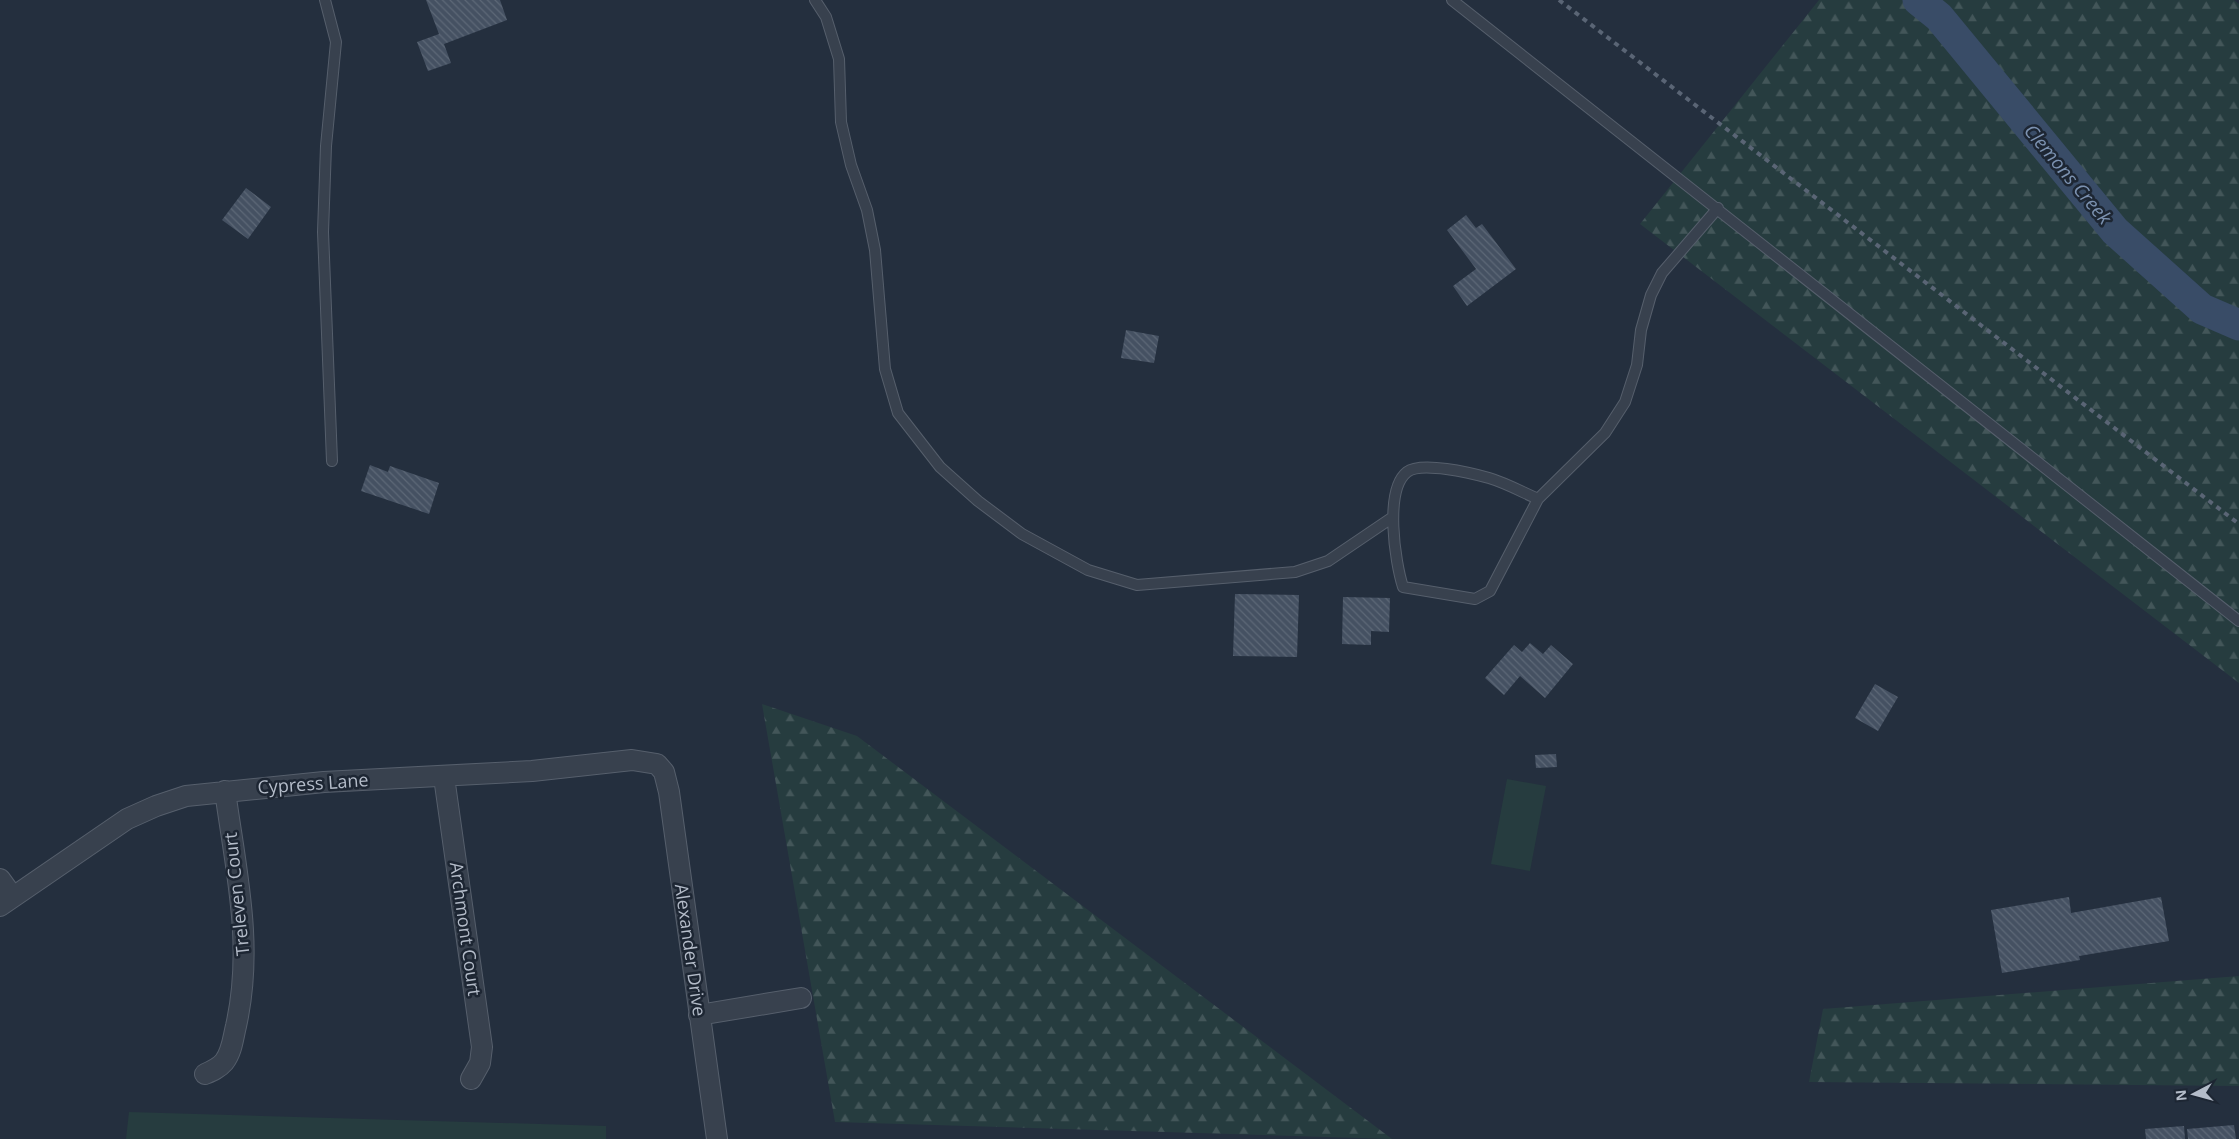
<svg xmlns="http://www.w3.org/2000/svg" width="2239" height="1139" viewBox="0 0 2239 1139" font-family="'Open Sans',sans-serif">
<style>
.forest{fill:url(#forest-firs)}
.park{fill:#263c3f}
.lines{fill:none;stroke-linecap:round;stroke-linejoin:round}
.river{stroke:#394c67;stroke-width:31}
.building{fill:url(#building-back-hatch)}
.lane-casing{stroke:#565f6c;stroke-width:12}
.street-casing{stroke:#565f6c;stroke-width:22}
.lane{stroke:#38414e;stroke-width:10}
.street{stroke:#38414e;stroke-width:20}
.rail{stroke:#5a6575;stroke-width:4;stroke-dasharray:5 5;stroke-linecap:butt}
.labels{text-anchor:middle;stroke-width:5;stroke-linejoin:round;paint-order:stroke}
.street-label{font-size:18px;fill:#b4bcc9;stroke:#1d2633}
.water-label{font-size:19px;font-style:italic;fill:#7c92b1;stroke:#1d2633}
</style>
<defs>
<pattern id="forest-firs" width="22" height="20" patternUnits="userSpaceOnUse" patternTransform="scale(1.25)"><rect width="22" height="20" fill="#263c3f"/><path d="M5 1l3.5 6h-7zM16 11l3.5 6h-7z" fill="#435659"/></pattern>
<pattern id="building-back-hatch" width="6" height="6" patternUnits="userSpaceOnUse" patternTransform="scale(1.25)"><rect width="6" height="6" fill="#455162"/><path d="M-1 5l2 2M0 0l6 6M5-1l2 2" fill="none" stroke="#5d6877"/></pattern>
</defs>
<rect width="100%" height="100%" fill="#242f3e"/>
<!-- forest -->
<path class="forest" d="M1819,0H2234L2239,4V683L1640,224Z
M762,704L857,736L1392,1139L835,1122Z
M2239,976V1086L1809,1082L1823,1009Z"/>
<!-- park -->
<path class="park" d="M1507,779L1546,786L1530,871L1491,864Z
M129,1112L606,1126V1139H126Z"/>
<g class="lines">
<!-- river -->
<path class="river" d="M1918,0L1939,17L2115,231L2202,309L2239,325"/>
</g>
<!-- building -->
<path class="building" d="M426,0H500L507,20L444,44L451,63L428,71L417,42L439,34Z
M246,188L271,207L248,239L222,220Z
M1466,215L1476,228L1482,224L1516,269L1467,306L1453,286L1476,269L1447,230Z
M1126,330L1159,336L1154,363L1121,358Z
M370,465L388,472L390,466L439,483L429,514L361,491Z
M1235,594L1299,595L1297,657L1233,656Z
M1343,597L1390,598L1389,632L1371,631V645L1342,644Z
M1530,643L1543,654L1551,645L1573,664L1545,698L1520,676L1504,695L1485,678L1514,645L1522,652Z
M1875,684L1898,697L1878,731L1855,718Z
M1556,754L1557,767L1536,768L1535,755Z
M2069,897L2071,913L2161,897L2169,941L2079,956L2080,960L2002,973L1991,910Z
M2234,1125L2236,1139H2188L2187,1129Z
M2184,1126L2185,1139H2146L2145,1129Z"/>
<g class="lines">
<!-- lane casing -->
<g class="lane-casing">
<path id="lane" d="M325,0L336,42L326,146L323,232L332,461
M815,0L826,17L839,59L841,122L851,165L867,210L875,250L885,369L898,413L940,467L978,501L1022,534L1088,570L1137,585L1295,572L1328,561L1393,517
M1452,0L2239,621
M1538,499C1522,492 1506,483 1489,478C1471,473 1421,461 1407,472C1384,490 1395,562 1403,587L1475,599L1490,591L1538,499L1605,433L1625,402L1637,365L1641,330L1651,295L1662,273L1718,208"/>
</g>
<!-- street casing -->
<g class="street-casing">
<path id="street" d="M444,777L482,1047L480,1063L471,1079
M0,879L13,897
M0,906L127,819L156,806L186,796L324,782L532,771L632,760L657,764L664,772L669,792L717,1139
M699,1015L801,998
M205,1074C212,1071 219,1068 224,1062C232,1052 233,1038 236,1026C254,946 236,871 225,791"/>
</g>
<!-- lane -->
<use href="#lane" class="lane"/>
<!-- street -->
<use href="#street" class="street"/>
<!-- rail -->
<path class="rail" d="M1559,0L2239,524"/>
</g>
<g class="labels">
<!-- street labels -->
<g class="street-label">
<text transform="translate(313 784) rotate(-4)" y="6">Cypress Lane</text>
<text transform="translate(237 894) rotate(-96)" y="6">Treleven Court</text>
<text transform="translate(465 929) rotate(82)" y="6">Archmont Court</text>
<text transform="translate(690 950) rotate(82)" y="6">Alexander Drive</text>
</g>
<!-- water labels -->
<g class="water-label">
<text transform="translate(2068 174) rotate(50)" y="7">Clemons Creek</text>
</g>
</g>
<!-- north arrow -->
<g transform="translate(2194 1094) rotate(264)" stroke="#1d2633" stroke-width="4" paint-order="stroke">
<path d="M0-4L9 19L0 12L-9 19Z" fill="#b4bcc9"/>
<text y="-8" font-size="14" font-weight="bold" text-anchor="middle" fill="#b4bcc9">N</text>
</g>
</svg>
